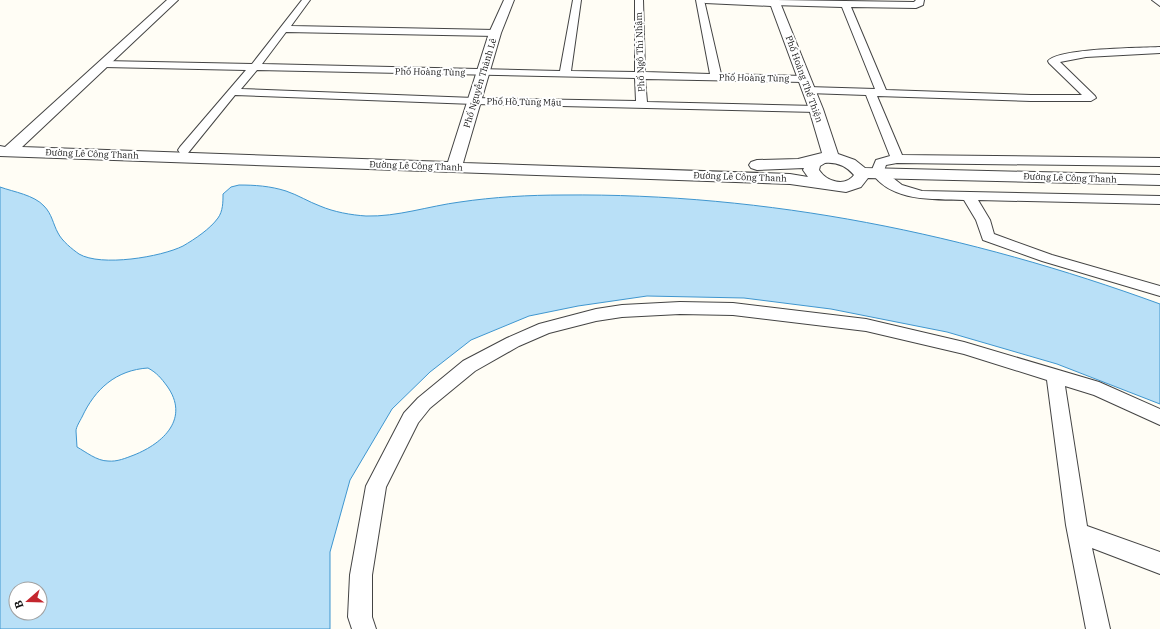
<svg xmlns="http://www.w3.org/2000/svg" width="1160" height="629" viewBox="0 0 1160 629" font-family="'IBM Plex Serif',serif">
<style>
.water{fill:#b9e0f7;stroke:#3f96cf;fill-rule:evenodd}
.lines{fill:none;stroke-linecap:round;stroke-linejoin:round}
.minor-casing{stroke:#444;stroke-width:2}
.tertiary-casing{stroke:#444;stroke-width:2}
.minor{fill:#fff;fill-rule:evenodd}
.tertiary{fill:#fff;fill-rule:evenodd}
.labels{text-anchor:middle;stroke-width:4;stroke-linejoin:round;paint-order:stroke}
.far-street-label{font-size:9px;fill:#111;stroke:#fff}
</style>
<rect width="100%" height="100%" fill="#fffdf5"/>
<!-- water -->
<path class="water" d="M239,185C255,185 270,186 286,191C298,195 309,202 320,206C334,212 351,215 366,216C397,217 429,206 460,202C494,197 529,195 563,195C768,193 968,234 1160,304V404L1057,364L947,332L831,309L744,298L647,296L578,306L529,316L471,340L430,372L392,409L350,480L330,552V629H0V187C14,192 34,195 44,206C52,214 53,224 58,233C62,241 72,249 79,254C101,267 161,257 183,246C195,239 210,229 218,218C223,211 223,202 223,194L231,187ZM148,368C157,373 161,378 167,386C190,418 164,443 134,455C126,458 117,462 108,461C97,461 86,452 77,447C77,442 76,436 76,431C76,427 80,421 82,417C95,389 116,370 148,368ZM16,589H40V613H16Z"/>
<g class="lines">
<!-- minor casing -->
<g class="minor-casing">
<path id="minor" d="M302,0H310L291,26L495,30L500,33L495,36L286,32L262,64L560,71L573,0H581L571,71L635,72V0H643L645,72L710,74L696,0H704L721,74L805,76L810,79L805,82L645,79L647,102L816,106L822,109L816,112L474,104L235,95L188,153H180L178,150L180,147L246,70L104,67L99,64L104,61L252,64ZM257,70L635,78L636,101L474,98L241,89Z
M775,0L914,2L916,0H924L923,5L916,8L851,7L886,90L1031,95H1082L1049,63L1048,61C1058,48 1141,48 1160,47V53L1086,57L1060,62L1095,96L1096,98L1091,101H1031L877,96L902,155L1160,158V166L897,163L886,165L884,171L902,185L922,191L1160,196V204L978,200L990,220L994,234L1052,255L1160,286V296L1042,261L983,240L976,220L964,200C932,199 891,202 871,172L876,160L890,156L866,95L808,93L803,90L808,87L875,89L842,7L772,5L771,3Z
M1152,0H1160V6Z
M680,302L733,303L866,319L964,342L1099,382L1160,409V425L1094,395L1065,386L1087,526L1160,552V574L1092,548L1110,629H1086L1066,525L1047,380L964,354L866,331L733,315L680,314L622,317L596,321L549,333L519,346L475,371L430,408L418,423L386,487L372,575V617L376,629H352L348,617L350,575L366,486L404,413L418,398L463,361L507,338L539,324L596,309L622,305Z"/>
</g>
<!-- tertiary casing -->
<g class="tertiary-casing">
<path id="tertiary" d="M167,0H178L22,147L448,162L489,33L504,0H514L501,33L463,163L790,174L808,177L803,170L804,168L757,170L751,168L749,165L751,162L757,160L798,159L822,153L809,109L771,6L705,3L700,0H779L823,109L838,154L855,160L865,168L1160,175V185L868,178L861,187L846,192L790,184L0,156V146L5,147ZM825,163C837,162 846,166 854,175C845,187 827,182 819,170L820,166Z"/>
</g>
<!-- minor -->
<use href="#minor" class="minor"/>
<!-- tertiary -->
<use href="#tertiary" class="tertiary"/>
</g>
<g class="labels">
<!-- far-street labels -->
<g class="far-street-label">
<text transform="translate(640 52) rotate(-92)" y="3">Phố Ngô Thì Nhậm</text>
<text transform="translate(430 72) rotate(1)" y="3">Phố Hoàng Tùng</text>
<text transform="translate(754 78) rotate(1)" y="3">Phố Hoàng Tùng</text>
<text transform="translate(804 79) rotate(70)" y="3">Phố Hoàng Thế Thiện</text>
<text transform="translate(480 83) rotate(-73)" y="3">Phố Nguyễn Thành Lê</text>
<text transform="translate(524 102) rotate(1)" y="3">Phố Hồ Tùng Mậu</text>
<text transform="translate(92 154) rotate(2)" y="3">Đường Lê Công Thanh</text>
<text transform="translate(416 166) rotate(2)" y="3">Đường Lê Công Thanh</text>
<text transform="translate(740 177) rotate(2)" y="3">Đường Lê Công Thanh</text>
<text transform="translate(1070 178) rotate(2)" y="3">Đường Lê Công Thanh</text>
</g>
</g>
<!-- north arrow -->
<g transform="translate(28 601) rotate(250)"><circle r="19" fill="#ffffff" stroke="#a0a0a0"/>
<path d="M0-3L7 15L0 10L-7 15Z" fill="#c4262e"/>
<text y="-6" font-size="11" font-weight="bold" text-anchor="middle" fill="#111111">B</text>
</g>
</svg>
